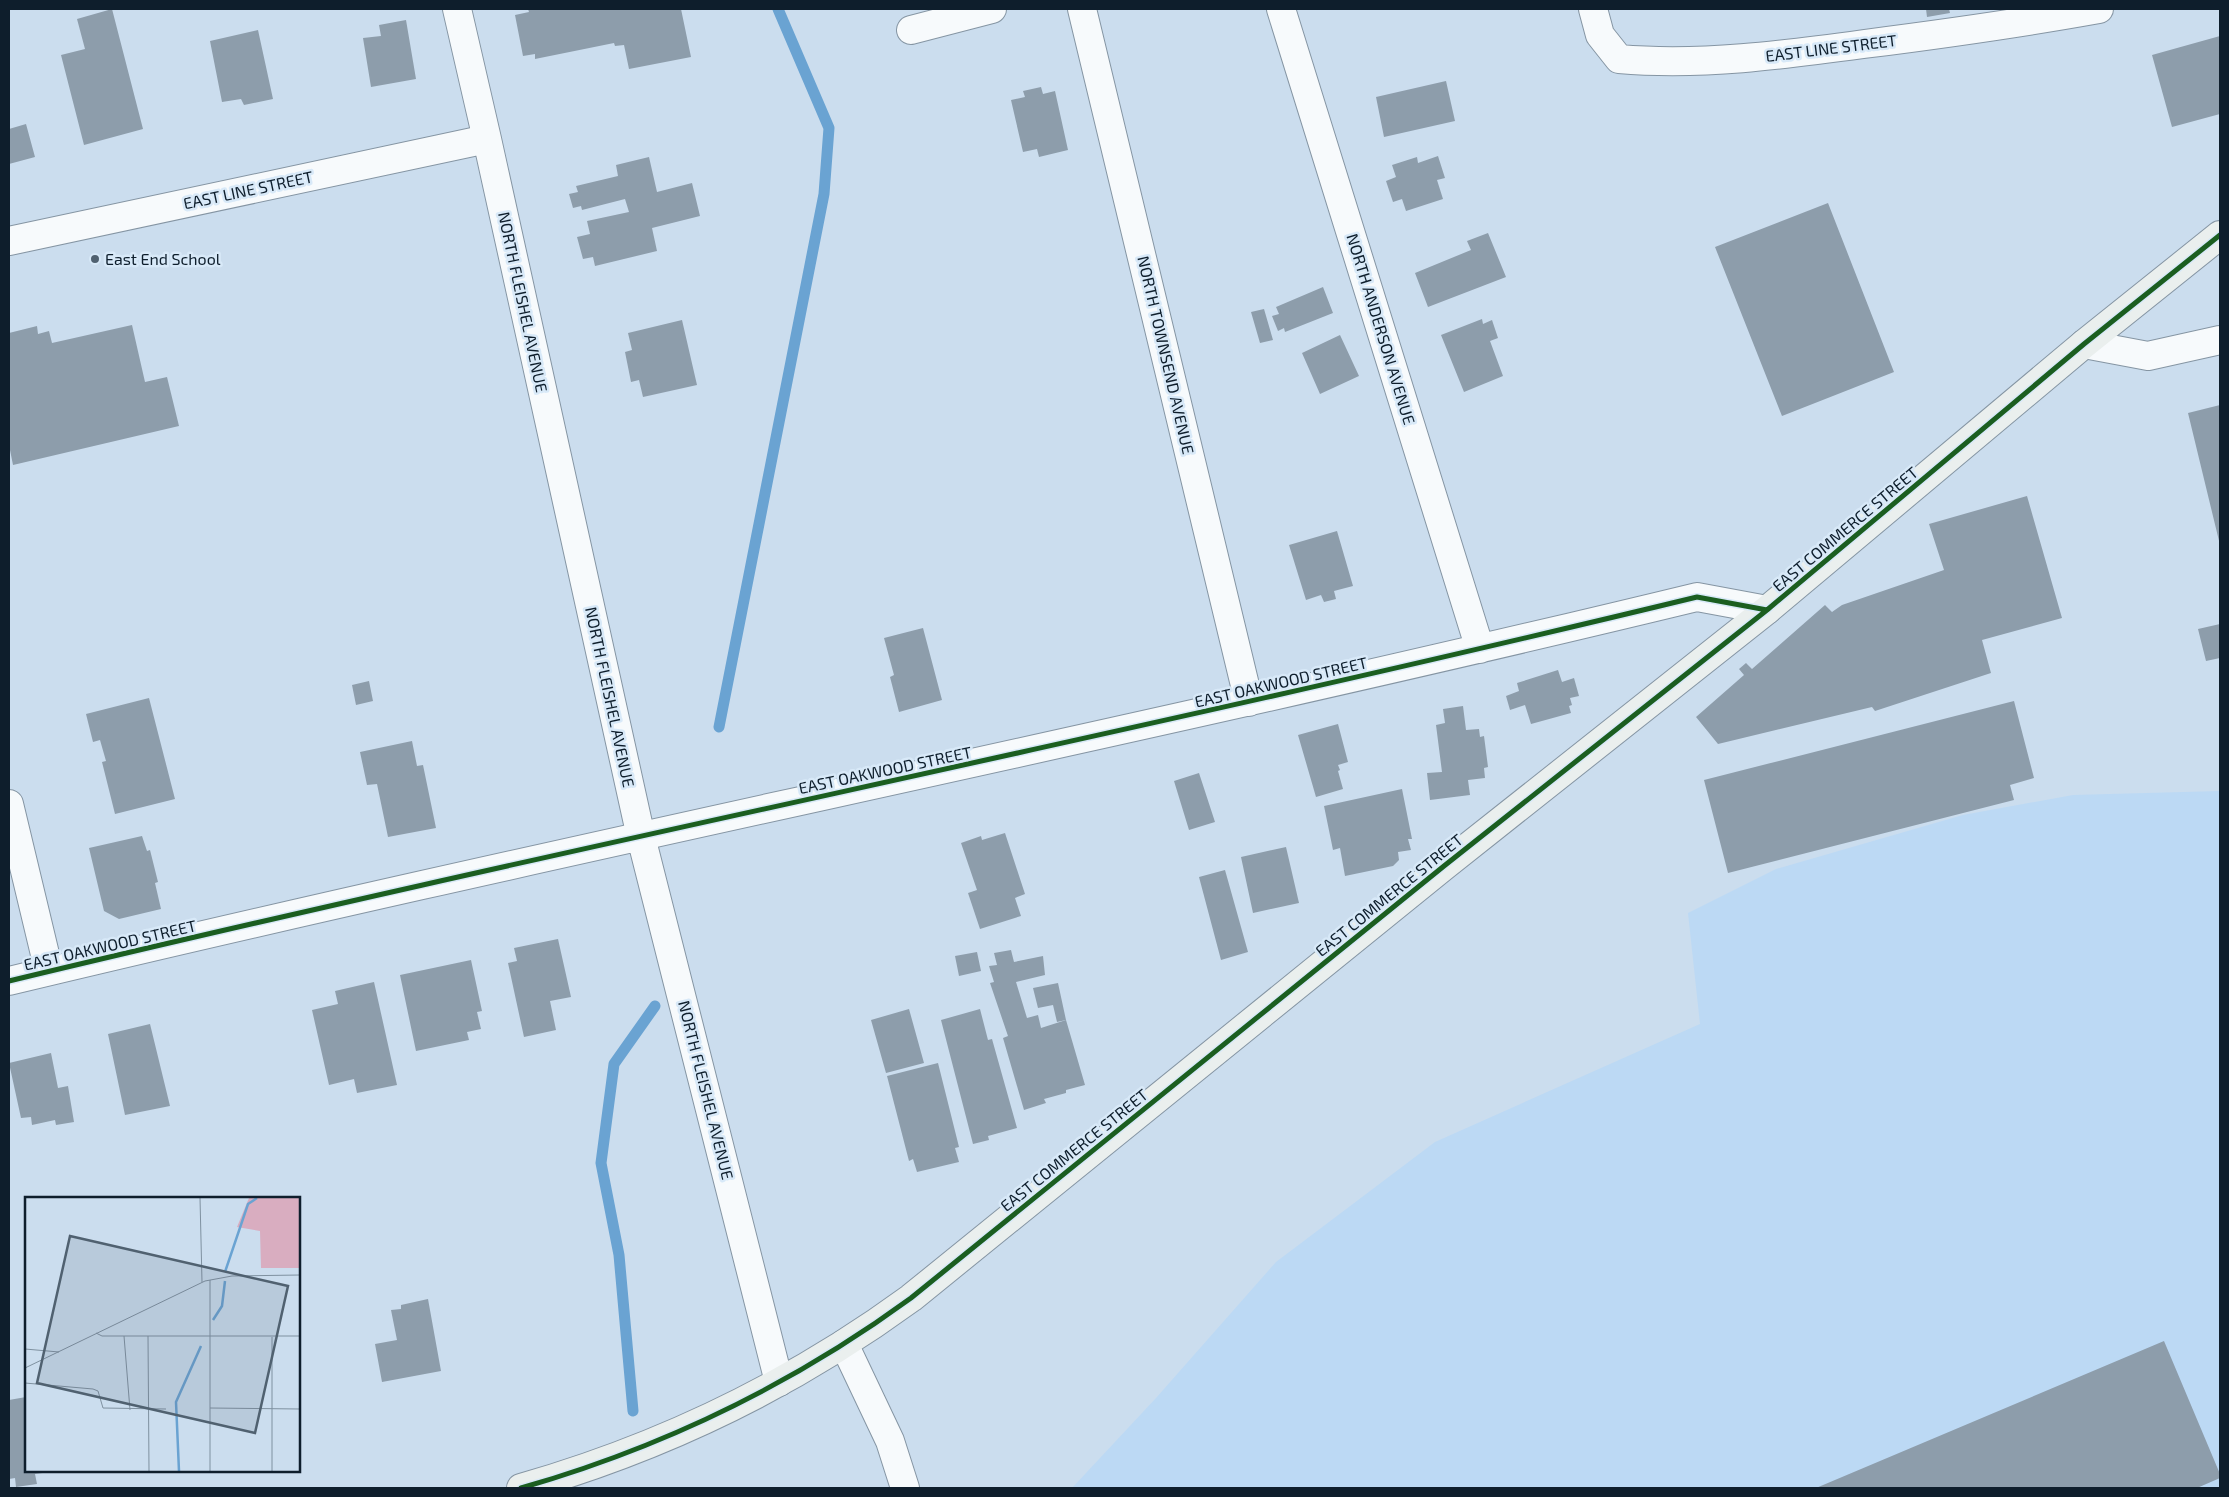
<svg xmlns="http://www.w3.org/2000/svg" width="2229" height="1497" viewBox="0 0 2229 1497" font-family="'Exo 2',sans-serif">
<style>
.built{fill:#bcd9f4}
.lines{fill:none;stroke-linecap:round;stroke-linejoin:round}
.stream{stroke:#6aa3d2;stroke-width:11}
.building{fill:#8d9dab}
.street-casing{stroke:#8595a3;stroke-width:30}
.secondary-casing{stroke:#8595a3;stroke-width:30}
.street{stroke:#f7fafc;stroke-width:28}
.secondary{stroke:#eaefee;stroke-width:28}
.cycleway-casing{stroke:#d8e9f8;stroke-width:8}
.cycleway{stroke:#1b5e20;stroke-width:5}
.poi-dot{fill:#506170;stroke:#d8e9f8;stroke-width:2}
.labels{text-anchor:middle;stroke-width:5;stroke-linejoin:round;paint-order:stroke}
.street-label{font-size:16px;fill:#0e1e2c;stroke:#d8e9f8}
.poi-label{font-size:16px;fill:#0e1e2c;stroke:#d8e9f8;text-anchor:start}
.inset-river{fill:none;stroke:#6aa3d2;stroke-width:2.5}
.inset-road{fill:none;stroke:#7f91a0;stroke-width:1}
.view{fill:#506170;fill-opacity:0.15;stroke:#506170;stroke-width:2.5}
.inset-edge{fill:none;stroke:#0e1e2c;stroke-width:2.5}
</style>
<rect width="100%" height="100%" fill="#cbddee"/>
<!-- built -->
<path class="built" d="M2220,791V1488H1072L1156,1398L1276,1262L1435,1142L1700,1024L1688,913L1776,869L1963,815L2073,795Z"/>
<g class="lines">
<!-- stream -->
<path class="stream" d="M719,727L824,194L829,128L778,9
M633,1411L619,1255L601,1163L614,1064L655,1006"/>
</g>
<!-- building -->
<path class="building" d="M112,9L143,129L84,145L61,55L85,49L77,19Z
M528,9H681L691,57L629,69L624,45L615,46L614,43L535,59V54L523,56L515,15L529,12Z
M1926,9H1949L1950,13L1927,17Z
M406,20L416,79L371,87L363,38L381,36L379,25Z
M258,30L273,99L244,105L241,99L222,102L210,41Z
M2220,36V114L2172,127L2152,55Z
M1446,81L1455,121L1384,137L1376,97Z
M1041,87L1043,94L1055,91L1068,150L1039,157L1037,149L1023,152L1011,100L1025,97L1023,91Z
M26,124L35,157L9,164V129Z
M1438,156L1445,178L1437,180L1443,199L1406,211L1402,199L1393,202L1386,181L1396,177L1392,165L1417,157L1418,163Z
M649,157L657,192L692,183L700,216L652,228L657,251L595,266L593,257L583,259L577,237L590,234L587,221L629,212L625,199L582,210L581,206L573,208L569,194L578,192L576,186L618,176L616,165Z
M1828,203L1894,372L1782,416L1715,247Z
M1488,233L1506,277L1428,307L1415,273L1471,250L1467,241Z
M1323,287L1333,313L1285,332L1284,328L1278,331L1272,316L1279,314L1276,307Z
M1264,309L1273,340L1260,343L1251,312Z
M1482,319L1483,324L1492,320L1498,338L1490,341L1503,376L1464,392L1441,335Z
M682,320L697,385L643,397L639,380L631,382L625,352L632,350L628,333Z
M132,325L145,382L167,377L179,426L13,465L9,445V333L37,326L38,334L49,331L52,343Z
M1340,335L1359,376L1320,394L1302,353Z
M2220,405V545L2188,413Z
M2027,496L2062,618L1982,640L1991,673L1875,711L1872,707L1718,744L1696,717L1744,675L1739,669L1746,663L1752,669L1825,605L1832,612L1842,605L1944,570L1929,524Z
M1337,531L1353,586L1334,591L1336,599L1324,602L1321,595L1306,600L1289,545Z
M2220,624V658L2206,661L2198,629Z
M923,628L942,700L899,712L890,677L894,675L884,638Z
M1558,670L1562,682L1574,678L1579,696L1570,698L1572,705L1569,706L1571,713L1531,724L1525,705L1510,710L1506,696L1519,691L1517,683Z
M369,681L373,701L356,705L352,685Z
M149,698L175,799L115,814L102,762L106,761L100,740L93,742L86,714Z
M2014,701L2034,778L2010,785L2014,800L1728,873L1704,780Z
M1463,706L1466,730L1479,729L1480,737L1484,736L1488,767L1484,768L1485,778L1468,780L1470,795L1430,800L1427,773L1442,772L1436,725L1445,723L1443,709Z
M1338,724L1348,762L1338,765L1340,770L1338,771L1343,789L1316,797L1298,735Z
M412,741L417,766L423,765L436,828L388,837L377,784L367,785L360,752Z
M1199,773L1215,822L1189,830L1174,781Z
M1402,789L1412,839H1408L1411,850L1398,852L1399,860L1393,866L1345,876L1340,848L1333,850L1324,806Z
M1005,833L1025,894L1015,898L1021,916L980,929L968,893L977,890L961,843L981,836L982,840Z
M142,836L147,851L150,850L158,882L155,883L161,909L119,919L104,911L89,848Z
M1286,847L1299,903L1253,913L1241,857Z
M1225,870L1248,952L1221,960L1199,877Z
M558,939L571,997L550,1001L556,1030L524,1037L508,963L517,961L514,948Z
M1011,950L1014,962L1043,956L1045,975L1016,982L1027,1018L1038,1015L1041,1028L1066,1020L1085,1085L1066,1090V1093L1044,1099L1046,1103L1024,1110L1003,1038L1008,1036L990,983L994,982L989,966L997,965L994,953Z
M977,952L981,971L959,976L955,956Z
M471,960L482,1011L477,1012L481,1029L467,1032L469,1040L416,1051L400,975Z
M374,982L397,1085L357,1093L354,1079L329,1085L312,1010L338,1004L335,991Z
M1058,983L1066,1020L1057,1022L1053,1005L1038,1008L1033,988Z
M909,1009L924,1063L886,1073L871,1020Z
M980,1009L988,1040L992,1039L1017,1128L988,1136L989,1140L973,1144L941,1020Z
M150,1024L170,1106L125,1115L108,1034Z
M51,1053L58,1088L68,1086L74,1122L56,1125L55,1120L32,1125L31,1117L21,1118L9,1063Z
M938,1063L959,1147L955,1148L959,1162L917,1172L913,1159L909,1161L887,1076Z
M428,1299L441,1371L382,1382L375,1344L397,1340L391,1310L401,1309V1305Z
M2164,1341L2220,1474V1478L2197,1488H1816Z
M26,1397V1471L50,1472L35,1474L37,1484L16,1487L15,1478L9,1479V1400Z"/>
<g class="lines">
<!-- street casing -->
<g class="street-casing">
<path id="street" d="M457,9L487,139L641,837L779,1382
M1082,9L1249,702
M1281,9L1480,649
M1593,9L1600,35L1619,59C1701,66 1783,55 1864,44C1943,34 2021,23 2099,9
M911,30L992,9
M9,241L487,139
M2084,344L2148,356L2220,340
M9,804L49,971
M9,981C570,846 1136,733 1697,597L1767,610
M844,1344L890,1441L905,1488"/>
</g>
<!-- secondary casing -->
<g class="secondary-casing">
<path id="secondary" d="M521,1488C664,1447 792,1385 911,1298L1444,866L1767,610L2084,344L2220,235"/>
</g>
<!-- street -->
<use href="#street" class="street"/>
<!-- secondary -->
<use href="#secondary" class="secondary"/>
<!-- cycleway casing -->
<g class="cycleway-casing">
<path id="cycleway" d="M9,981C570,846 1136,733 1697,597L1767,610
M521,1488C664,1447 792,1385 911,1298L1444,866L1767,610L2084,344L2220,235"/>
</g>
<!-- cycleway -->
<use href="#cycleway" class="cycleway"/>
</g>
<!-- markers -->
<circle class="poi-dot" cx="95" cy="259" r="5"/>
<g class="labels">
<!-- street labels -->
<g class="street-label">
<text transform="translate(1831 48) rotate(-7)" y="6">EAST LINE STREET</text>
<text transform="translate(248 190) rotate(-12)" y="6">EAST LINE STREET</text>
<text transform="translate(523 302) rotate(78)" y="6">NORTH FLEISHEL AVENUE</text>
<text transform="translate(1381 329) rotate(73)" y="6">NORTH ANDERSON AVENUE</text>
<text transform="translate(1166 355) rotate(77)" y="6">NORTH TOWNSEND AVENUE</text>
<text transform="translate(1845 529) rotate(-40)" y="6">EAST COMMERCE STREET</text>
<text transform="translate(1281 682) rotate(-13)" y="6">EAST OAKWOOD STREET</text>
<text transform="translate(610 697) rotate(78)" y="6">NORTH FLEISHEL AVENUE</text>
<text transform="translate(885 770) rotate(-12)" y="6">EAST OAKWOOD STREET</text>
<text transform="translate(1389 895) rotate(-39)" y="6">EAST COMMERCE STREET</text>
<text transform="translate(110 945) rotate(-13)" y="6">EAST OAKWOOD STREET</text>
<text transform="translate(706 1090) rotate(76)" y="6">NORTH FLEISHEL AVENUE</text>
<text transform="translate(1074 1150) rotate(-39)" y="6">EAST COMMERCE STREET</text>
</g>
<!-- poi labels -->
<g class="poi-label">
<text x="105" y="265">East End School</text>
</g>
</g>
<!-- overview -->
<g transform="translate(25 1197)">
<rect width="275" height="275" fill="#cbddee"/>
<path d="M224,1H275V71H236L235,34L212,30Z" fill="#d9adc0"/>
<path class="inset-river" d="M200,75L223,7L232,1M188,123L197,109L200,84M154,274L151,205L176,149"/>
<path class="inset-road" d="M175,1L177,85M185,83V274M71,136L77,139H275M99,139L105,213M123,139L124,274M247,140V274M0,152L34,155M0,171L180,84L207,79L275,78M0,186L68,192L73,194L78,211L141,212M185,211L275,212"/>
<path class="view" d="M45,39L263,89L230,236L12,186Z"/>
<rect width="275" height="275" class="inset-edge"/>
</g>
<!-- border -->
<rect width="2229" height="1497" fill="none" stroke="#0e1e2c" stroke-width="20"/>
</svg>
